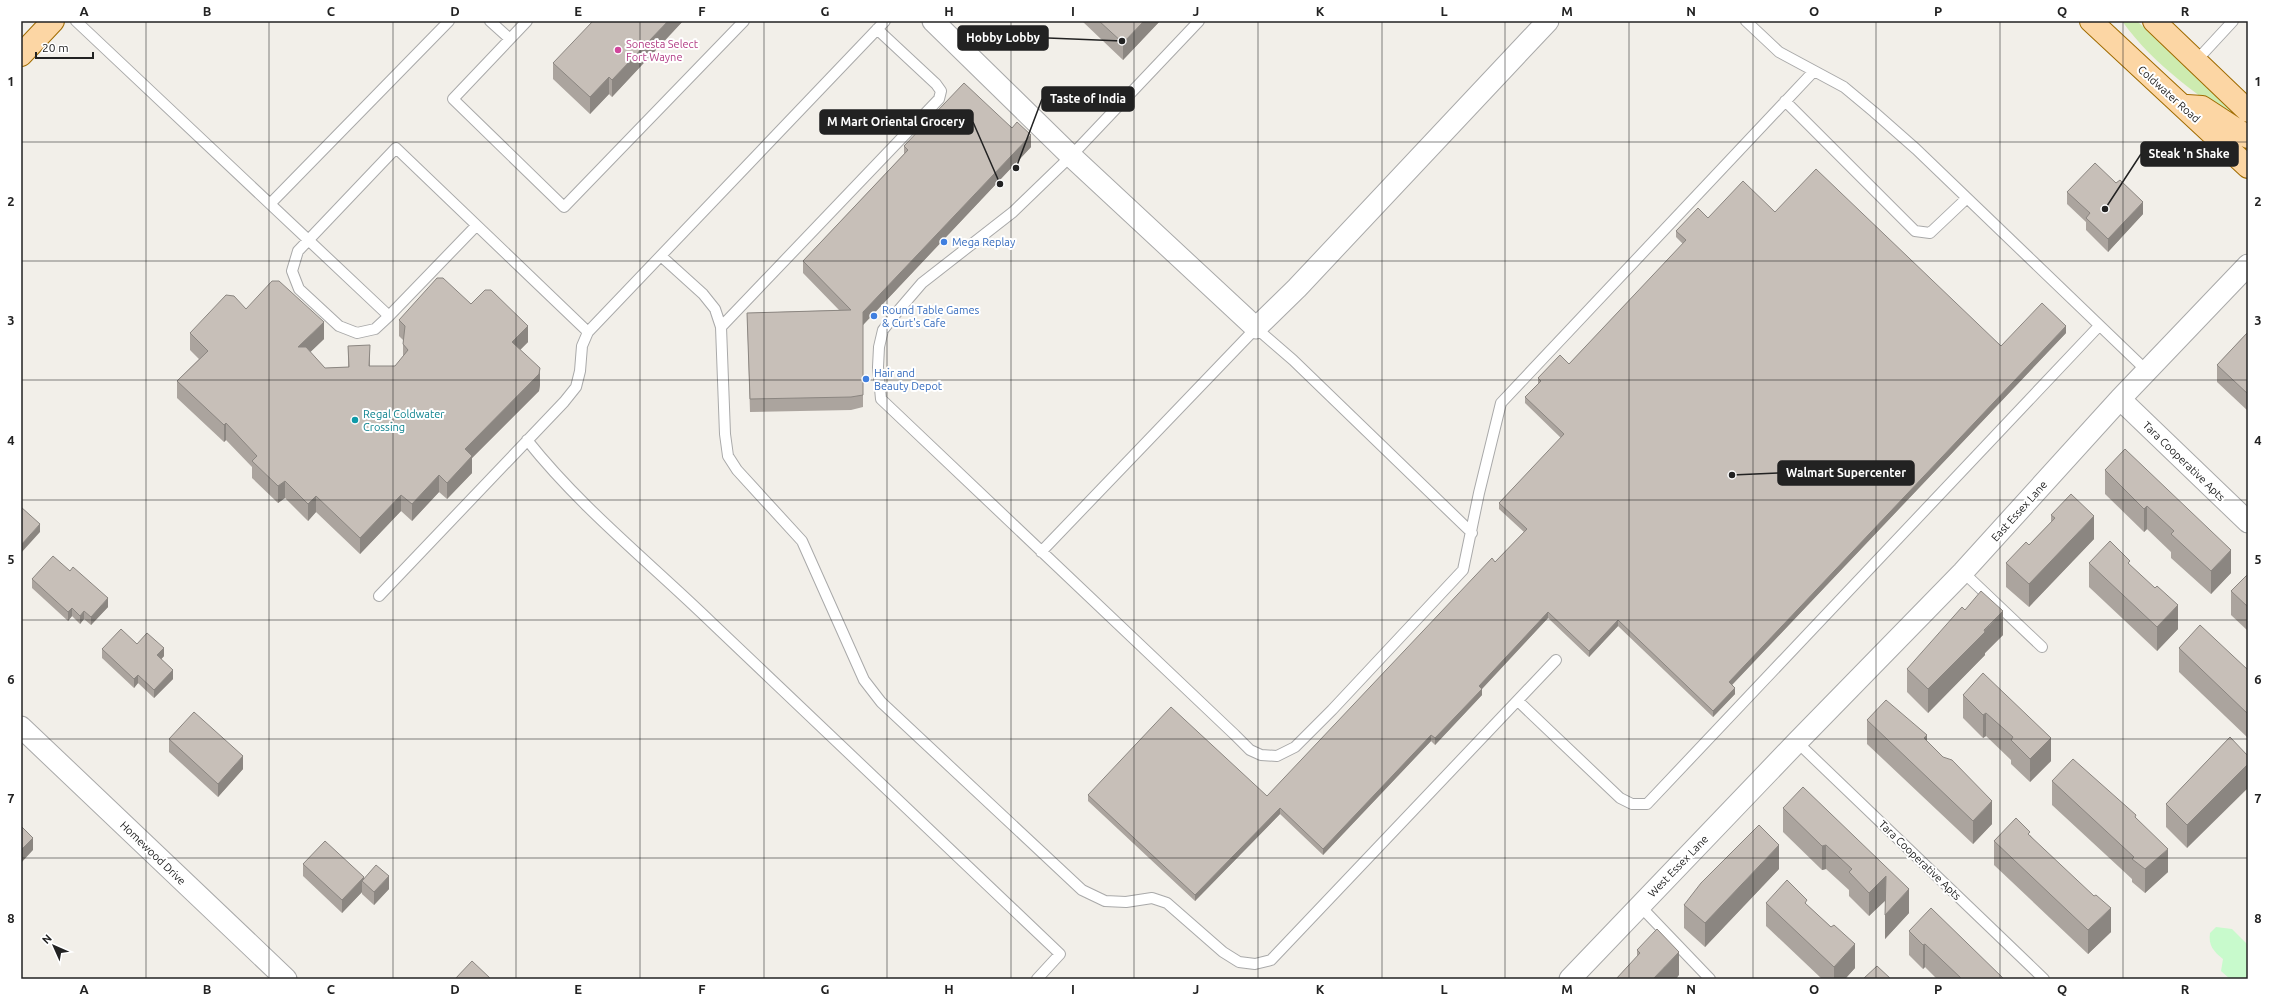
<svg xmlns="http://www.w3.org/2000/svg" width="2269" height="1000" viewBox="0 0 2269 1000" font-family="Ubuntu,sans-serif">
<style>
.grass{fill:#cdebb0}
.park{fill:#c8facc}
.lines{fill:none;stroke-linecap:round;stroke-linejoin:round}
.lane-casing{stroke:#a9a9a9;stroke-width:12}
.street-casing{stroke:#a9a9a9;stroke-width:23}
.primary-casing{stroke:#a06b00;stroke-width:24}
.lane{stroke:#fff;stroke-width:10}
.street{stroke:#fff;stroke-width:21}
.primary{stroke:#fcd6a4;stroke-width:22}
.wall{fill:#aba49e}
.shaded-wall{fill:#8b8681}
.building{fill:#c7bfb8;stroke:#8b8681}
.grid{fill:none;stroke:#222;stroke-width:1;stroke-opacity:0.55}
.hotel-dot{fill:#d1479c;stroke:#fff;stroke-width:1.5}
.shop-dot{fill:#3f7fe0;stroke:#fff;stroke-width:1.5}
.culture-dot{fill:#0f9aa8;stroke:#fff;stroke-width:1.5}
.labels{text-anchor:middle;stroke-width:4;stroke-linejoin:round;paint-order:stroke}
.hotel-label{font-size:11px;fill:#b23c85;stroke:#fff;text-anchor:start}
.street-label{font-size:11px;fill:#222;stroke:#fff}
.shop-label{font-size:11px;fill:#366cbe;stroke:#fff;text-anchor:start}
.culture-label{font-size:11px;fill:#0d838f;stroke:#fff;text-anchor:start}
.leader{fill:none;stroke:#222;stroke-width:1.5}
.callout-dot{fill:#222;stroke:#fff;stroke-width:1.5}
.callout{fill:#222;stroke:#222;stroke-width:1.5}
.callout-label{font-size:12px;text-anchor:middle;font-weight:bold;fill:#fff}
.neatline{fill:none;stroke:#222;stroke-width:1.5}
.grid-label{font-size:13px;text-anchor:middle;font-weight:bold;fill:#222}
</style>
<rect width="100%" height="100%" fill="#f2efe9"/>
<!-- grass -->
<path class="grass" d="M2122,21H2137L2248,126V130C2202,98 2155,67 2122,21Z"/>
<!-- park -->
<path class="park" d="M2216,927L2232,929L2248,945V979H2230L2221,971L2223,959C2214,952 2208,945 2210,933Z"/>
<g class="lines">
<!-- lane casing -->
<g class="lane-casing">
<path id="lane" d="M76,21L389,316L476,226
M490,21L510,39
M527,21L453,99L564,207L744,21
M1199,21L1071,156L1013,212L922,283L898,311L883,330L879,347L878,367L881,399L1235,735L1250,750L1261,755L1277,756L1295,747L1332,710L1463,570L1479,493L1501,403L1814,71
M1746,21L1779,52L1844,87L1874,112L1916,149L2147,371
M2196,61L2233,21
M1785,101L1915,231L1930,233L1966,199
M270,204L449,21
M661,256L703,294L715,309L721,327L725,434L728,456L737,470L802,541L864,680L881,702L1082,890L1105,901L1126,902L1152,898L1167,903L1223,952L1239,962L1255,964L1271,960L1556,660
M389,316L375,329L357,333L339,326L299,289L292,271L298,251L396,148L588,332
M721,327L939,99L941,91L936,84L877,29
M527,440C581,508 649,562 712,623C828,733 944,843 1060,954L1037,979
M1041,552L1256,328L1293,360L1472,533
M1963,572L2042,647
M379,596L564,402L576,387L580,371L582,346L588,332L885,21
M1519,702L1620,798L1632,804H1647L2099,326
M1797,742L2044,979
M1640,906L1710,979"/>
</g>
<!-- street casing -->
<g class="street-casing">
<path id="street" d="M933,21L1071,156L1256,328L1297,288L1548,21
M2120,399L2248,522
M21,727L286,979
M1570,979L1797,742L1963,572L2120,399L2248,265"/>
</g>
<!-- primary casing -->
<g class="primary-casing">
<path id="primary" d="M2091,21L2248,167
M2154,21L2248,111
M21,55L53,21
M2187,106L2202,107L2248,137"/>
</g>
<!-- lane -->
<use href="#lane" class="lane"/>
<!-- street -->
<use href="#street" class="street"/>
<!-- primary -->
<use href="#primary" class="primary"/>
</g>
<!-- wall -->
<path class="wall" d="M683,21L612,97L609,94L590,114L553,79V63Z
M1082,21H1160L1123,60Z
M904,146L1031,147L863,325V407L851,410L750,412L747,313L839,310L803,273V261L904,154Z
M2067,192L2143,214L2108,252L2086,230V222L2067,204Z
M1775,212L2001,346L2066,333L1732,685L1735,694L1713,717L1618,626L1589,657L1548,618L1482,689V695L1435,745L1431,741L1323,855L1280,814L1195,901L1088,801V795L1267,796L1495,562L1524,532L1499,509V503L1561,438L1525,403V397L1538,384V378L1569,364L1683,244L1676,237V231L1708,218Z
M471,304L528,342L520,350L540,385L539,391L472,458V473L447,499L439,492L412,521L401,511L360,554L316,512L308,521L285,498L278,503L252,478V467L226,440L224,442L177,398V381L199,359L190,350V333L246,309L324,339L310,352L325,368L348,367V346L370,366H395L403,357V340L399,336V320Z
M2248,332V411L2217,382V365Z
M2105,470L2231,573L2211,594L2171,558V552L2147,529L2144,532L2105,494Z
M2051,515L2094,539L2029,607L2006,587V563L2029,545L2051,522Z
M2089,563L2130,565L2178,629L2157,651L2089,587Z
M2248,574V631L2231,615V591Z
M32,579L108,607L91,625L84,619L80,624L72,616L68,621L32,588Z
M1965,610L2003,635L1985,653V655L1928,713L1907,692V669Z
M137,644L164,656L161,659L173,679L154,698L138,683L134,688L102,658V649Z
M2179,648L2248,670V738L2179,672Z
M1963,695L2051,761L2030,782L2011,764V760L1986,736L1983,738L1963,718Z
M1867,720L1927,741L1992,824L1973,844L1867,744Z
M2230,737L2187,848L2166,827V804Z
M169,739L243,769L218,797L169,752Z
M2052,781L2136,818L2168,872L2145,893L2132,882V879L2052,805Z
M1783,808L1909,913L1885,939V900L1869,916L1849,896V890L1826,869L1822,870L1783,832Z
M2030,835L2111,932L2088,954L1994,865V841Z
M303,864L364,878L389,889L374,905L362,894V892L342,913L303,876Z
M1779,869L1705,947L1684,928V905Z
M1766,903L1807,905L1831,927L1855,968L1845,979H1822L1766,926Z
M1909,931L2004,979H1937L1925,967L1923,969L1909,955Z
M1637,950L1679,975L1637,956Z"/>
<!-- shaded-wall -->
<path class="shaded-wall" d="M668,21H683L612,97V80Z
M1144,21H1160L1123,60V43Z
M609,77V94L590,114V97Z
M1031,135V147L863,325V312Z
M2143,202V214L2108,252V239Z
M324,322V339L298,364V347Z
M528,326V342L512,358V342Z
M2066,326V333L1729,688V682Z
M370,345V362L369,383V366Z
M540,368V385L539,391L472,458V473L447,499V483L465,449Z
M226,423V440L224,442V425Z
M439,475V492L412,521V504Z
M285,481V498L278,503V486Z
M401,495V511L360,554V538Z
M316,496V512L308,521V504Z
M2147,506V529L2144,532V509Z
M2094,516V539L2029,607V584Z
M40,524V532L21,553V545Z
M2231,550V573L2211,594V571Z
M108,598V607L91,625V617Z
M2178,605V629L2157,651V627Z
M72,608V616L68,621V612Z
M84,611V619L80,624V616Z
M2003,611V635L1985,653V655L1928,713V689Z
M1548,612V618L1479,692V686Z
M1618,620V626L1589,657V651Z
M164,648V656L157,664V655Z
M173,670V679L154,698V690Z
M138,675V683L134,688V679Z
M1735,688V694L1713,717V711Z
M1482,689V695L1435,745V738Z
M1986,713V736L1983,738V715Z
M1431,735V741L1323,855V849Z
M1927,735V759L1924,738Z
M2051,738V761L2030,782V759Z
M243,756V769L218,797V784Z
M2248,764V788L2187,848V825Z
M1992,801V824L1973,844V821Z
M1280,808V814L1195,901V895Z
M33,838V850L21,863V850Z
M1779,845V869L1705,947V923Z
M1826,845V869L1822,870V846Z
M2168,849V872L2145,893V869Z
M389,876V889L374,905V892Z
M1886,876V900L1869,916V893Z
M364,877V883L362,881V892L342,913V900Z
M1909,889V913L1885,939V915Z
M2111,908V932L2088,954V930Z
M1855,944V968L1845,979H1834V967Z
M1925,944V967L1923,969V945Z
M1679,952V975L1676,979H1653Z"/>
<!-- building -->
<path class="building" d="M593,21H668L612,80L609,77L590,97L553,63Z
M1099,21H1144L1123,43Z
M964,83L1012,128L1017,122L1031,135L863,312V395L851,397L750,399L747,313L851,310L803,261L908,150L904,146Z
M2095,163L2116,183L2120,180L2143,202L2108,239L2086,218L2090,213L2067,192Z
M1816,169L2001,346L2042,303L2066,326L1729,682L1735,688L1713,711L1618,620L1589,651L1548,612L1479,686L1482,689L1435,738L1431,735L1323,849L1280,808L1195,895L1088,795L1171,707L1267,796L1492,558L1495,562L1527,529L1499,503L1564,434L1525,397L1541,381L1538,378L1560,355L1569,364L1686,240L1676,231L1698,208L1708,218L1743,181L1775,212Z
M437,278H443L471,304L485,290H491L528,326L512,342L540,368L539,374L465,449L472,456L447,483L439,475L412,504L401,495L360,538L316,496L308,504L285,481L278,486L252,461L257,456L226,423L224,425L177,381L208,351L190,333L226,295L234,296L246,309L272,281H279L324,322L298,347H306L325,368L349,367L348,346L370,345L369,366H395L408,350L403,344L405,326L399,320Z
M2248,332V394L2217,365Z
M2125,449L2231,550L2211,571L2171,534L2174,531L2147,506L2144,509L2105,470Z
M2071,494L2094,516L2029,584L2006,563L2026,542L2029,545L2055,518L2051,515Z
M21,507L40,524L21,545Z
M2110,541L2130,561L2128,563L2155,588L2157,586L2178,605L2157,627L2089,563Z
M53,556L70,571L73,567L108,598L91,617L84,611L80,616L72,608L68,612L32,579Z
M2248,574V607L2231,591Z
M1981,591L2003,611L1984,630L1985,632L1928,689L1907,669L1962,607L1965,610Z
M2200,625L2248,670V714L2179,648Z
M121,629L137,644L147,633L164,648L157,655L173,670L154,690L138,675L134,679L102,649Z
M1983,673L2051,738L2030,759L2011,740L2013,737L1986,713L1983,715L1963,695Z
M1886,700L1927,735L1924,738L1943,757L1952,760L1992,801L1973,821L1867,720Z
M194,712L243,756L218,784L169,739Z
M2230,737L2248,756V764L2187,825L2166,804Z
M2073,759L2136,815L2135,817L2168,849L2145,869L2132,859L2134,857L2052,781Z
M1803,787L1909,889L1885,915L1886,876L1869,893L1849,872L1852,869L1826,845L1822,846L1783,808Z
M2016,818L2030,832L2028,834L2094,896L2096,895L2111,908L2088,930L1994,841Z
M1759,825L1779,845L1705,923L1684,905L1701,883Z
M21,826L33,838L21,850Z
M325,841L364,877L342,900L303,864Z
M376,865L389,876L374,892L362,881Z
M1787,880L1807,900L1805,903L1831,927L1834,925L1855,944L1834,967L1766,903Z
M1931,908L2004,979H1962L1925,944L1923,945L1909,931Z
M1657,929L1679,952L1653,979H1616L1640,953L1637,950Z
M472,961L491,979H455Z
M1877,966L1891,979H1863Z"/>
<!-- grid -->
<path class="grid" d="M146,21V979M269,21V979M393,21V979M516,21V979M640,21V979M764,21V979M887,21V979M1011,21V979M1134,21V979M1258,21V979M1382,21V979M1505,21V979M1629,21V979M1753,21V979M1876,21V979M2000,21V979M2123,21V979M21,142H2248M21,261H2248M21,380H2248M21,500H2248M21,620H2248M21,739H2248M21,858H2248"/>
<!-- markers -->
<circle class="hotel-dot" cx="618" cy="50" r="4"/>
<g class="shop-dot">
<circle cx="944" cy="242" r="4"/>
<circle cx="874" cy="316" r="4"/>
<circle cx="866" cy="379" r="4"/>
</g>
<circle class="culture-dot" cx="355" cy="420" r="4"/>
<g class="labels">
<!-- hotel labels -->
<g class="hotel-label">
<text x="626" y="48">Sonesta Select<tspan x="626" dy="13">Fort Wayne</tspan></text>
</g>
<!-- street labels -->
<g class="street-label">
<text transform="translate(2169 94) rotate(42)" y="4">Coldwater Road</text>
<text transform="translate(2184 461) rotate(44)" y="4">Tara Cooperative Apts</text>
<text transform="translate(2019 511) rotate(-48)" y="4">East Essex Lane</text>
<text transform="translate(153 853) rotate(44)" y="4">Homewood Drive</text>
<text transform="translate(1920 860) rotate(44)" y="4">Tara Cooperative Apts</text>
<text transform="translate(1678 866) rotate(-46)" y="4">West Essex Lane</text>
</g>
<!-- shop labels -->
<g class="shop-label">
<text x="952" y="246">Mega Replay</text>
<text x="882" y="314">Round Table Games<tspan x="882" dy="13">&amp; Curt's Cafe</tspan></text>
<text x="874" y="377">Hair and<tspan x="874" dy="13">Beauty Depot</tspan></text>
</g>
<!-- culture labels -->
<g class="culture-label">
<text x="363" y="418">Regal Coldwater<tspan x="363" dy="13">Crossing</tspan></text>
</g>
</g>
<!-- callouts -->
<path class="leader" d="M1122 41L1048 38M1016 168L1042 99M1000 184L973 122M2105 209L2141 154M1732 475L1778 473"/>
<g class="callout-dot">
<circle cx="1122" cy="41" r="4"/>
<circle cx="1016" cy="168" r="4"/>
<circle cx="1000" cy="184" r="4"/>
<circle cx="2105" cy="209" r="4"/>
<circle cx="1732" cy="475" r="4"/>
</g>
<g class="callout">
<rect x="958" y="26" width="90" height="24" rx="4"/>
<rect x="1042" y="87" width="92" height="24" rx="4"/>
<rect x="820" y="110" width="153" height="24" rx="4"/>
<rect x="2141" y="142" width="97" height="24" rx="4"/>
<rect x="1778" y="461" width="136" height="24" rx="4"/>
</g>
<g class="callout-label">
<text x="1003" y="42">Hobby Lobby</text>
<text x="1088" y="103">Taste of India</text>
<text x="896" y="126">M Mart Oriental Grocery</text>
<text x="2189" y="158">Steak 'n Shake</text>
<text x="1846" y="477">Walmart Supercenter</text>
</g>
<!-- border -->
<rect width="2269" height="1000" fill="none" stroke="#ffffff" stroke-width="44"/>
<!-- north arrow -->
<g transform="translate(54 946) rotate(315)" stroke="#ffffff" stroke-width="3" paint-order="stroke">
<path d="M0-3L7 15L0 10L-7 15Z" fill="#222222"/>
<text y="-6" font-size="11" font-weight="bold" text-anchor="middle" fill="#222222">N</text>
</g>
<!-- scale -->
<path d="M36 52v6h57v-6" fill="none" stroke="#222222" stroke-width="2"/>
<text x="42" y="52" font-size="12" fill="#222222" stroke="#ffffff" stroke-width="3" paint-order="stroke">20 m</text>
<rect x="22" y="22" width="2225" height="956" class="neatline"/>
<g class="grid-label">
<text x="84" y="16">A</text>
<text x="207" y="16">B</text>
<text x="331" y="16">C</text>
<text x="455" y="16">D</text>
<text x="578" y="16">E</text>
<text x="702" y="16">F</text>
<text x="825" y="16">G</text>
<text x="949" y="16">H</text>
<text x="1073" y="16">I</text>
<text x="1196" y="16">J</text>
<text x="1320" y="16">K</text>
<text x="1444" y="16">L</text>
<text x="1567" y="16">M</text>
<text x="1691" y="16">N</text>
<text x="1814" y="16">O</text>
<text x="1938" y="16">P</text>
<text x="2062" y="16">Q</text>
<text x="2185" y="16">R</text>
<text x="11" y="86">1</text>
<text x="2258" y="86">1</text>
<text x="11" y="206">2</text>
<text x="2258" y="206">2</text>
<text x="11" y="325">3</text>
<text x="2258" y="325">3</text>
<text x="11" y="445">4</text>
<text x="2258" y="445">4</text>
<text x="11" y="564">5</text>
<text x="2258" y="564">5</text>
<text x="11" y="684">6</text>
<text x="2258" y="684">6</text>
<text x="11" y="803">7</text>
<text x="2258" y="803">7</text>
<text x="11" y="923">8</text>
<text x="2258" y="923">8</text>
<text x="84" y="994">A</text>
<text x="207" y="994">B</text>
<text x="331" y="994">C</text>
<text x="455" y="994">D</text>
<text x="578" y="994">E</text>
<text x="702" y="994">F</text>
<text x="825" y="994">G</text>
<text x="949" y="994">H</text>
<text x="1073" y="994">I</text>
<text x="1196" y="994">J</text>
<text x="1320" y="994">K</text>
<text x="1444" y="994">L</text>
<text x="1567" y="994">M</text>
<text x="1691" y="994">N</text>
<text x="1814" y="994">O</text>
<text x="1938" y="994">P</text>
<text x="2062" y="994">Q</text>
<text x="2185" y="994">R</text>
</g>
</svg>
